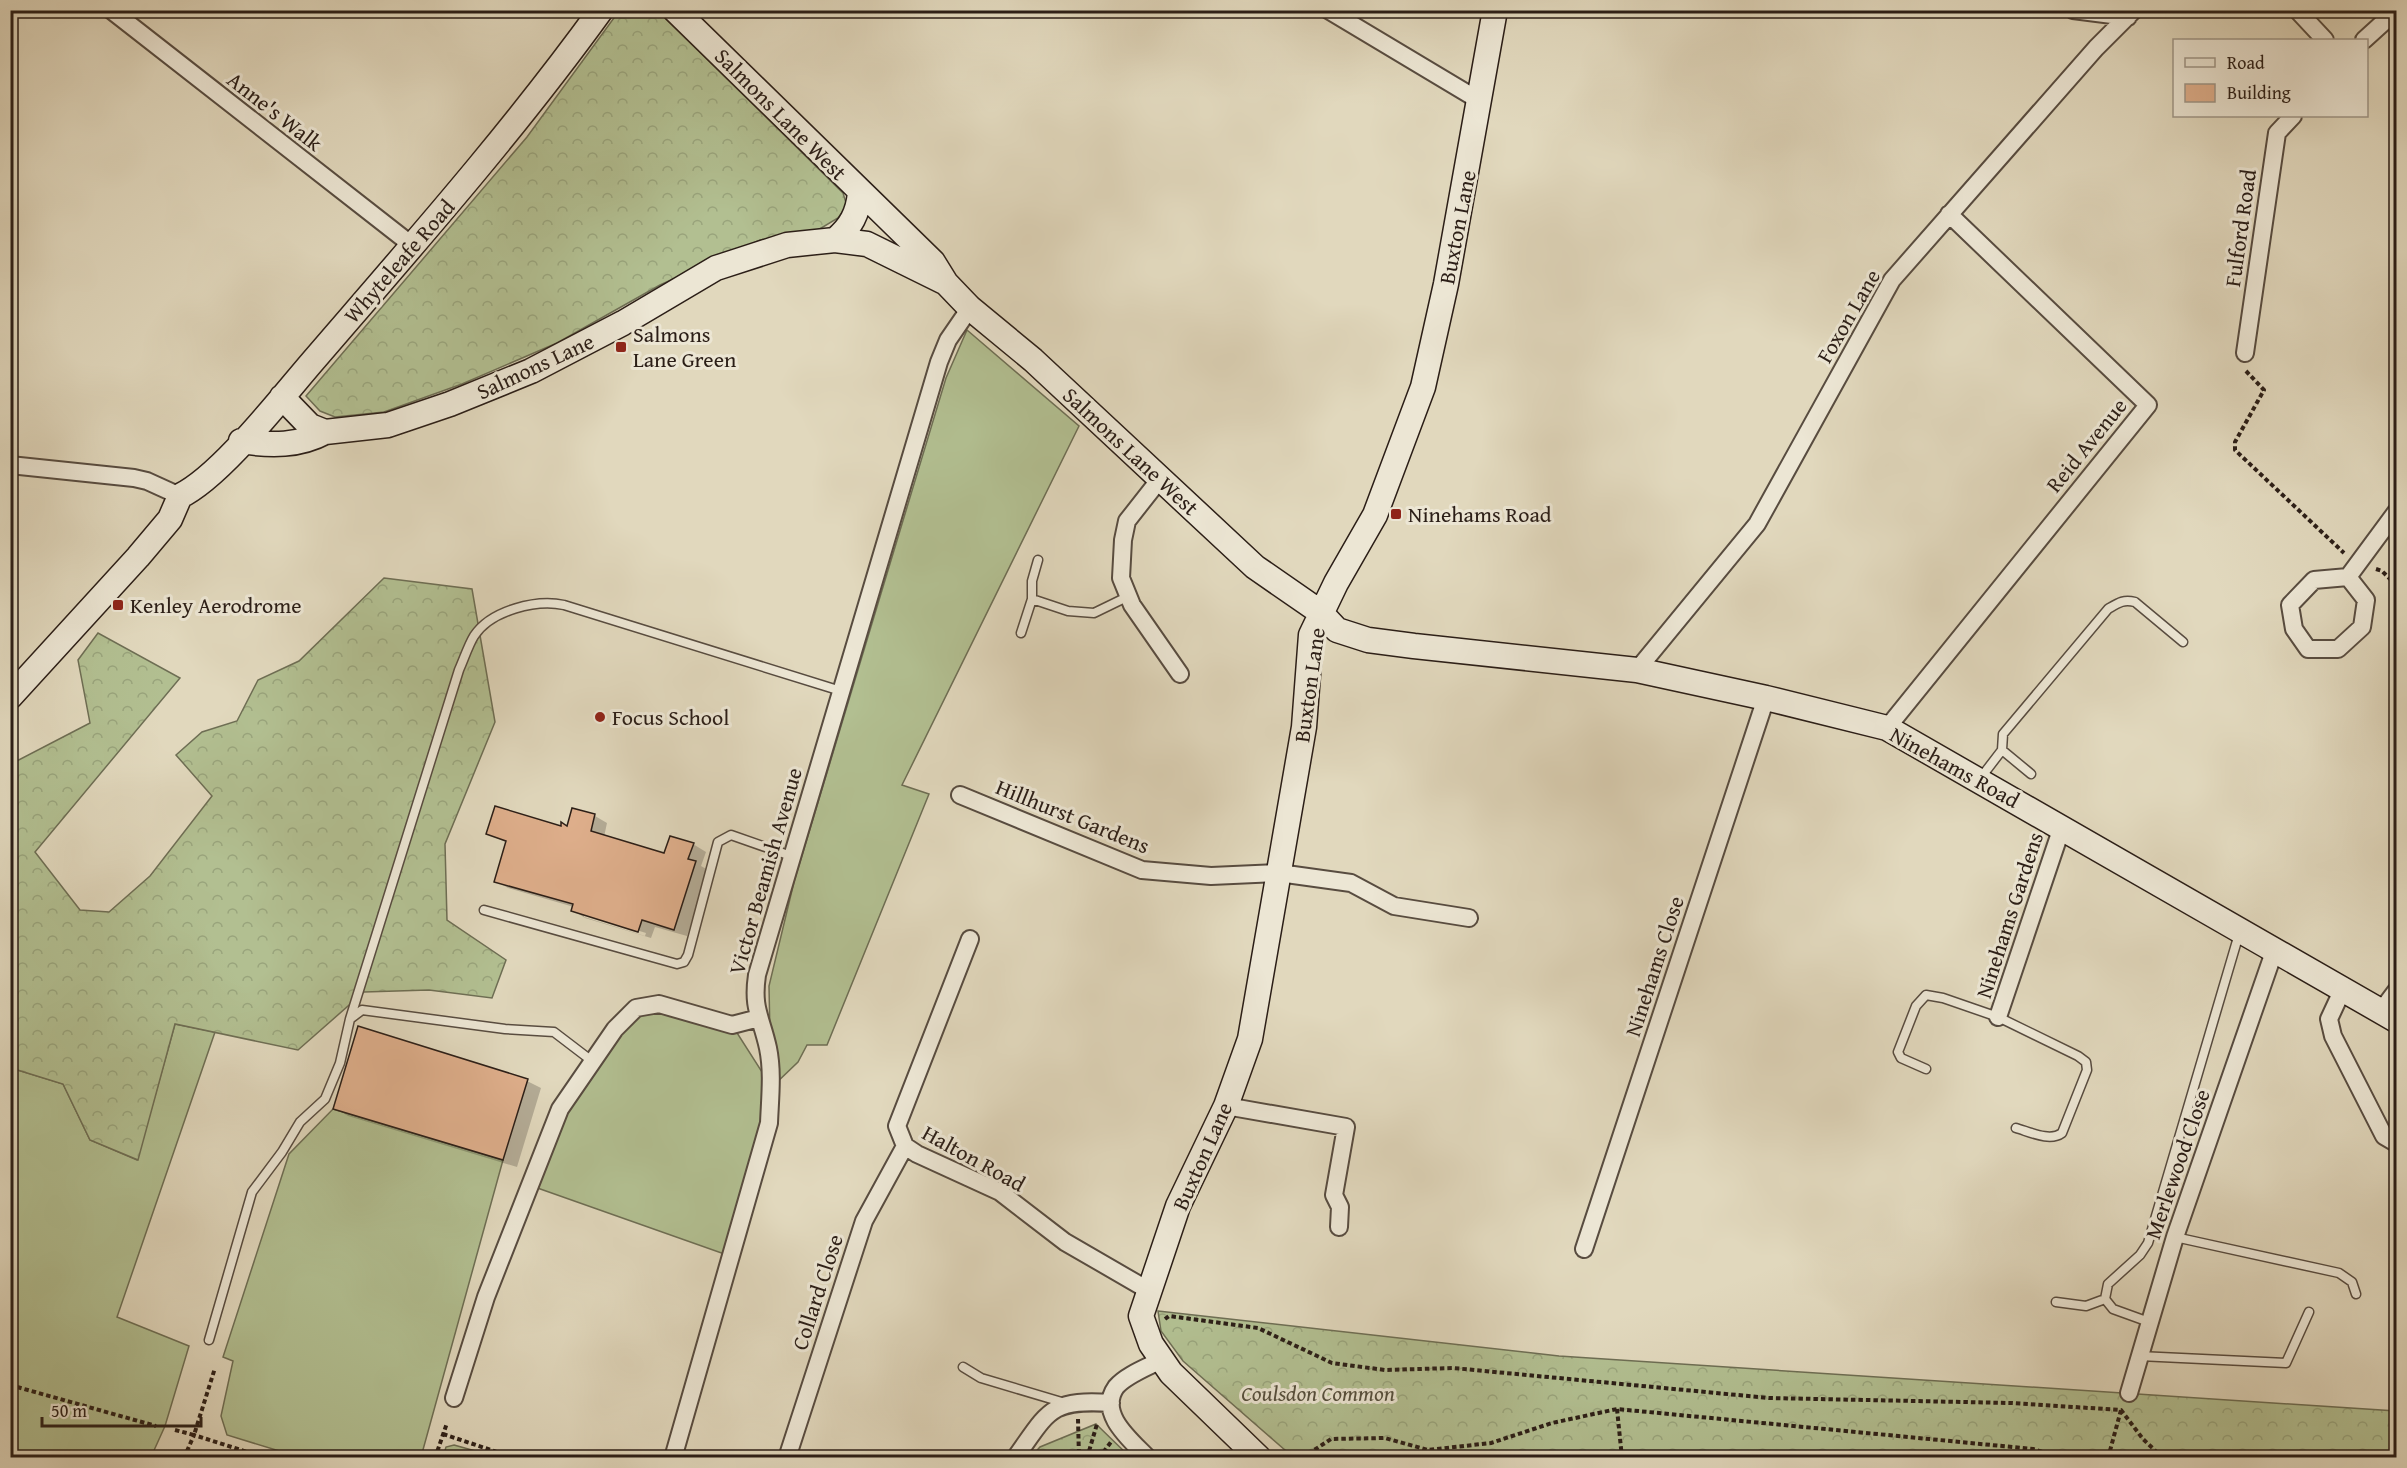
<svg xmlns="http://www.w3.org/2000/svg" width="2407" height="1468" viewBox="0 0 2407 1468" font-family="'Gentium Book Plus',serif">
<style>
.grass{fill:#b2bf91;stroke:#6e6e54;stroke-width:1.5}
.forest{fill:url(#forest-crowns);stroke:#6e6e54;stroke-width:1.5}
.shadow{fill:#0003;fill-rule:evenodd}
.building{fill:#dfaf8c;stroke:#2b1e17;stroke-width:1.5}
.lines{fill:none;stroke-linecap:round;stroke-linejoin:round}
.lane-casing{stroke:#584c40;stroke-width:11}
.street-casing{stroke:#584c40;stroke-width:20}
.secondary-casing{stroke:#2b1e17;stroke-width:27}
.path{stroke:#2b1e17;stroke-width:4;stroke-dasharray:4.5 3;stroke-linecap:butt}
.lane{stroke:#ece6d4;stroke-width:8}
.street{stroke:#ece6d4;stroke-width:16}
.secondary{stroke:#ece6d4;stroke-width:24}
.poi-dot{fill:#8f2418;stroke:#ece6d4;stroke-width:2}
.labels{text-anchor:middle;stroke-width:6;stroke-linejoin:round;paint-order:stroke}
.street-label{font-size:22px;fill:#2b1e17;stroke:#ece6d4}
.poi-label{font-size:22px;fill:#2b1e17;stroke:#ece6d4;text-anchor:start}
.park-label{font-size:22px;font-style:italic;fill:#544e3c;stroke:#ece6d4}
</style>
<defs>
<pattern id="forest-crowns" width="20" height="18" patternUnits="userSpaceOnUse" patternTransform="scale(1.5)"><rect width="20" height="18" fill="#b2bf91"/><path d="M2 6a3 3 0 1 1 6 0M12 15a3 3 0 1 1 6 0" fill="none" stroke="#99a47c"/></pattern>
</defs>
<rect width="100%" height="100%" fill="#e1d8bd"/>
<filter id="stains"><feTurbulence type="fractalNoise" baseFrequency=".00333" numOctaves="4"/><feColorMatrix values="0 0 0 0 .2 0 0 0 0 .09 0 0 0 0 .02 0 0 0 .5 -.17"/></filter>
<radialGradient id="worn" r=".72"><stop offset=".6" stop-color="#630" stop-opacity="0"/><stop offset="1" stop-color="#630" stop-opacity=".3"/></radialGradient>
<!-- grass -->
<path class="grass" d="M967,330L1079,426L902,785L929,794L827,1045H807L798,1062L771,1088L730,1256L529,1185L560,1109L636,1008L732,1025L771,1086L769,986L794,882L946,378Z
M175,1024L215,1032L117,1317L189,1346L165,1426L151,1457H11L14,1359L11,1355V1068L63,1084L90,1140L137,1160Z
M333,1109L503,1160L421,1457H299L227,1435L221,1416L233,1361L223,1357L289,1154Z
M454,1445L497,1457H443L446,1447Z"/>
<!-- forest -->
<path class="forest" d="M619,11H658L843,193L847,206L838,218L818,230L760,240L660,285L557,343L462,384L384,412L335,417L320,411L306,396L527,137Z
M384,578L472,589L495,722L445,844L447,920L506,960L492,998L429,990L364,992L298,1050L175,1024L138,1160L90,1140L63,1084L11,1068V764L90,723L78,660L98,633L180,678L35,852L80,910L109,912L150,876L212,796L176,755L202,732L237,721L258,680L299,661Z
M1158,1311L1559,1356L2396,1411V1457H1293L1183,1361L1161,1331Z
M1096,1424L1130,1457H1031L1040,1447Z"/>
<!-- shadow -->
<path class="shadow" d="M573,810L595,816L607,823L604,837L665,855L693,844L706,852L701,866L708,870L687,936L655,927L651,938L585,918L573,910L574,907L508,888L496,881L507,843L487,833L568,828ZM584,914L646,933L645,936L584,917Z
M527,1081L541,1088L517,1167L348,1116L335,1108Z"/>
<!-- building -->
<path class="building" d="M495,806L561,826V822L567,826L572,808L595,814L591,831L664,853L670,836L694,843L688,859L696,861L674,930L642,920L638,932L571,911L573,904L494,882L506,841L486,834Z
M358,1026L528,1079L503,1160L333,1109Z"/>
<g class="lines">
<!-- lane casing -->
<g class="lane-casing">
<path id="lane" d="M1032,599L1068,611L1094,613L1129,596
M1021,633L1032,599V581L1038,560
M2002,750L2031,774
M1979,780L2002,750L2003,734L2108,609C2118,603 2123,599 2135,602L2183,642
M484,910L677,964L684,962L688,955L718,842L731,835L791,856
M350,1019L459,670C464,659 468,646 474,636C491,610 537,599 564,605L841,691
M1926,1069L1901,1058L1898,1052L1916,1006L1926,995L1943,998L1998,1017L2078,1056L2086,1062L2087,1070L2062,1133C2050,1142 2030,1132 2016,1128
M2175,1237L2339,1273L2352,1282L2356,1294
M2056,1302L2086,1306L2105,1299
M2149,1322L2113,1309L2105,1299L2108,1284L2140,1255L2148,1243L2239,934
M209,1340L252,1192L282,1152L300,1122L325,1099L340,1063L350,1019L362,1010L505,1029L554,1032L592,1061
M2139,1356L2286,1363L2309,1312
M963,1367L981,1378L1065,1403"/>
</g>
<!-- street casing -->
<g class="street-casing">
<path id="street" d="M111,10L413,246
M1328,10L1480,101
M2073,10L2128,17
M2297,10L2325,40
M2364,40L2396,11
M2245,353L2277,133L2293,116
M10,465L134,478L147,481L180,496
M1160,479L1127,521L1123,540L1121,578L1132,605L1180,674
M2348,577L2366,600L2362,627L2338,649H2308L2294,629L2290,605L2314,580L2348,577L2396,512
M1637,670L1757,524L1892,280L2096,48L2134,10
M1887,728L2148,405L1949,214
M960,795L1142,870L1211,876L1279,873L1351,883L1394,906L1469,918
M970,939L897,1126L905,1146L917,1154L1000,1192L1065,1242L1148,1290
M2342,991L2329,1019L2333,1036L2384,1136L2396,1143
M2381,1011L2396,991
M1998,1017L2062,827
M1226,1106L1346,1127L1334,1195L1340,1207L1339,1227
M1584,1249L1766,698
M2129,1393L2175,1237L2274,952
M454,1398L486,1297L560,1109L615,1029L636,1008L659,1004L732,1025L759,1018
M673,1458L769,1123C770,1098 773,1072 768,1048C761,1016 752,1009 757,975L939,362L948,340L970,308
M787,1458L864,1221L905,1146
M1015,1458C1049,1411 1049,1399 1111,1403
M1148,1458C1132,1441 1097,1414 1116,1387C1126,1375 1148,1367 1161,1360"/>
</g>
<!-- secondary casing -->
<g class="secondary-casing">
<path id="secondary" d="M675,10L933,262L946,283L970,308L1033,360L1255,567L1320,612L1337,630L1368,640L1414,646L1637,670L1766,698L1887,728L2396,1020
M835,240C851,227 858,213 860,193
M282,397L310,426L325,432L388,425L450,404L531,371L623,323L716,268L787,245L835,240L867,244L944,282
M241,441C271,446 299,446 325,432
M10,697L138,557L170,519L180,496C221,476 281,398 313,361C412,246 512,133 601,10
M1259,1458L1171,1373L1151,1344L1141,1316L1178,1206L1226,1106L1250,1039L1304,727L1311,635L1336,583L1375,515L1423,387L1446,284L1495,10"/>
</g>
<!-- path -->
<path class="path" d="M2246,371L2264,390L2235,442V450L2344,553
M2376,569L2382,571L2396,585
M1165,1319L1169,1316L1258,1328L1332,1363L1385,1370L1453,1368L1769,1398L2011,1403L2121,1410L2143,1439L2163,1458
M10,1368L11,1386
M10,1385L156,1426
M1617,1409L1622,1458
M1078,1419L1079,1458
M175,1430L194,1435L215,1368
M443,1434L512,1457
M184,1458L194,1435L266,1458
M435,1458L447,1423
M1087,1458L1097,1424
M1099,1458L1111,1442
M1302,1458L1331,1439L1385,1438L1428,1450L1491,1443L1552,1423L1617,1409L2033,1449L2064,1458
M2108,1458L2121,1410"/>
<!-- lane -->
<use href="#lane" class="lane"/>
<!-- street -->
<use href="#street" class="street"/>
<!-- secondary -->
<use href="#secondary" class="secondary"/>
</g>
<!-- markers -->
<g class="poi-dot">
<rect x="615" y="341" width="12" height="12" rx="3"/>
<rect x="1390" y="508" width="12" height="12" rx="3"/>
<rect x="112" y="599" width="12" height="12" rx="3"/>
<circle cx="600" cy="717" r="6"/>
</g>
<g class="labels">
<!-- street labels -->
<g class="street-label">
<text transform="translate(275 111) rotate(38)" y="8">Anne's Walk</text>
<text transform="translate(781 114) rotate(45)" y="8">Salmons Lane West</text>
<text transform="translate(1457 227) rotate(-79)" y="8">Buxton Lane</text>
<text transform="translate(2240 228) rotate(-82)" y="8">Fulford Road</text>
<text transform="translate(399 261) rotate(-49)" y="8">Whyteleafe Road</text>
<text transform="translate(1848 316) rotate(-60)" y="8">Foxon Lane</text>
<text transform="translate(535 366) rotate(-25)" y="8">Salmons Lane</text>
<text transform="translate(2086 445) rotate(-51)" y="8">Reid Avenue</text>
<text transform="translate(1131 451) rotate(43)" y="8">Salmons Lane West</text>
<text transform="translate(1309 685) rotate(-82)" y="8">Buxton Lane</text>
<text transform="translate(1955 767) rotate(29)" y="8">Ninehams Road</text>
<text transform="translate(1073 816) rotate(22)" y="8">Hillhurst Gardens</text>
<text transform="translate(765 871) rotate(-74)" y="8">Victor Beamish Avenue</text>
<text transform="translate(2009 915) rotate(-72)" y="8">Ninehams Gardens</text>
<text transform="translate(1654 966) rotate(-72)" y="8">Ninehams Close</text>
<text transform="translate(1202 1156) rotate(-66)" y="8">Buxton Lane</text>
<text transform="translate(974 1158) rotate(29)" y="8">Halton Road</text>
<text transform="translate(2177 1164) rotate(-71)" y="8">Merlewood Close</text>
<text transform="translate(817 1292) rotate(-72)" y="8">Collard Close</text>
</g>
<!-- poi labels -->
<g class="poi-label">
<text x="633" y="342">Salmons<tspan x="633" dy="25">Lane Green</tspan></text>
<text x="1408" y="522">Ninehams Road</text>
<text x="130" y="613">Kenley Aerodrome</text>
<text x="612" y="725">Focus School</text>
</g>
<!-- park labels -->
<g class="park-label">
<text x="1318" y="1401">Coulsdon Common</text>
</g>
</g>
<!-- margin -->
<rect width="2407" height="1468" fill="none" stroke="#e1d8bd" stroke-width="36"/>
<rect x="12" y="12" width="2383" height="1444" fill="none" stroke="#2b1e17" stroke-width="3"/>
<rect x="18" y="18" width="2371" height="1432" fill="none" stroke="#2b1e17" stroke-width="1.5"/>
<!-- legend -->
<rect x="2173" y="39" width="195" height="78" fill="#ece6d4" stroke="#9f9688" stroke-width="1.5"/>
<rect x="2185" y="58" width="30" height="9" fill="#ece6d4" stroke="#9f9688" stroke-width="1.5"/>
<text x="2227" y="69" font-size="18" fill="#2b1e17">Road</text>
<rect x="2185" y="84" width="30" height="18" fill="#dfaf8c" stroke="#9f9688" stroke-width="1.5"/>
<text x="2227" y="99" font-size="18" fill="#2b1e17">Building</text>
<!-- scale -->
<path d="M42 1417v9h159v-9" fill="none" stroke="#2b1e17" stroke-width="3"/>
<text x="51" y="1417" font-size="18" fill="#2b1e17" stroke="#ece6d4" stroke-width="4.5" paint-order="stroke">50 m</text>
<rect width="100%" height="100%" filter="url(#stains)"/>
<rect width="100%" height="100%" fill="url(#worn)"/>
</svg>
